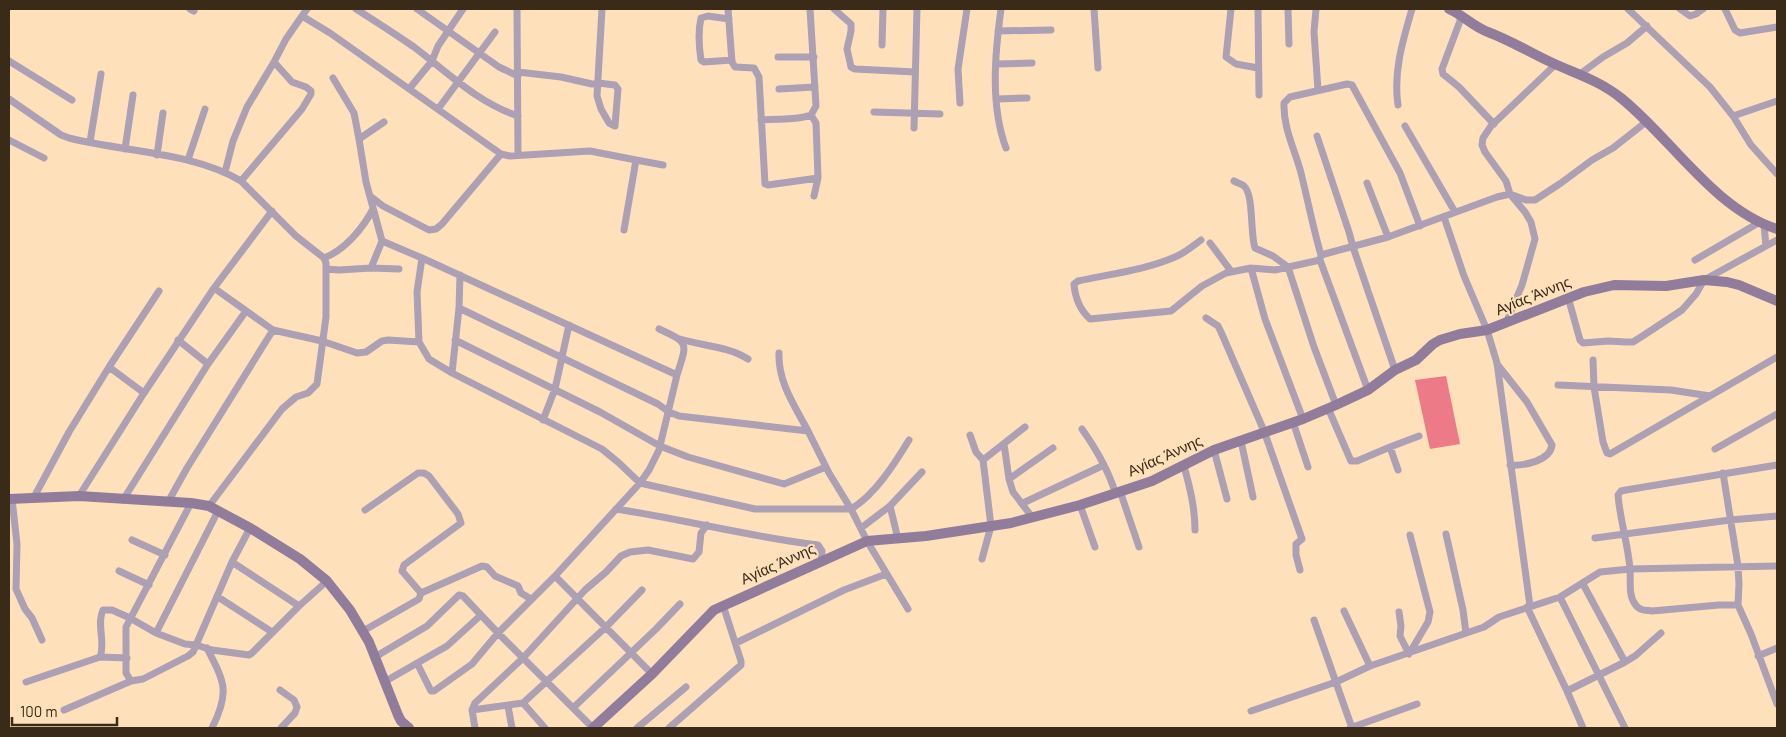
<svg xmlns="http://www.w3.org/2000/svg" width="1786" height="737" viewBox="0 0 1786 737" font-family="Barlow,sans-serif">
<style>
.forest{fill:#ed7a87}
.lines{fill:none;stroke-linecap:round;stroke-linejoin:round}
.street{stroke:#ad9fb4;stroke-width:7}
.secondary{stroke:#917d9b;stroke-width:10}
.labels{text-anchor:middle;stroke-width:4;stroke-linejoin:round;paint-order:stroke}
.street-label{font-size:15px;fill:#392b18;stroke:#fee1bb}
</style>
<rect width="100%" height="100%" fill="#fee1bb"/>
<!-- forest -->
<path class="forest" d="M1446,376L1460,444L1430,449L1415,380Z"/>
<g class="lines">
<!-- street -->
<path class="street" d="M190,9L194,11
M307,9L302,16L330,33L501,154L510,156L590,151L636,160L624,230
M356,9C375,21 395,34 414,47C447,72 478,103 518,116
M417,9L499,67L518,76
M517,9L518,155
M728,9L732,62L735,67L754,68L759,77L765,184L768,185L818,178
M810,9L816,106L811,115L816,123L818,178L814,196
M834,9L851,24V31L847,49L851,67L855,69L915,72
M1001,9C995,53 990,105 1006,148
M1094,9L1098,68
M1231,9L1226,57L1236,64L1258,68
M1258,9L1259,95
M1288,9L1289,44
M1316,9L1314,32L1318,90
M1628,9L1710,87L1733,116L1751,145L1777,174
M1680,9L1690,16L1696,14L1703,9
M1725,9L1735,30L1740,33L1777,27
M1460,14V21L1442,69L1443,74L1459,87L1494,124
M729,19L708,16L701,18C698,31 699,47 701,60L704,62L732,60
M998,31L1051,30
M882,45L883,9
M778,57H814
M9,61L72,100
M996,64L1032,63
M518,72L561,77L592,84L598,83L615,85L618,89L615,126L609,123L601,109L597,96L602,9
M1580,74L1603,57L1627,43L1647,26
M333,78L354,113L359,139
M409,89L432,61L438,46L463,9
M779,89L815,87
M9,99L61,135L69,138C124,152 193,152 241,181L296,236L324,258L326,263V317L317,384L308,393L296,397L282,409L209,506
M997,99L1027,98
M960,103L958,69L967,9
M1398,105C1393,72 1403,40 1412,9
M438,109L495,32
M874,112L940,114
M1733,116L1777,101
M761,120C777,118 796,121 811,115
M1405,126L1455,212
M914,128L917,9
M1317,136L1349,232L1353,247L1395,370
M9,140L44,158
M90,142L101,74
M125,149L133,95
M157,155L163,113
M188,160L205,109
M636,160L663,165
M225,172L233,141L247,107L274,62
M241,181L302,109L311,94V91L306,87L292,82L274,62L286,39L302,16
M1234,181C1237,183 1242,184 1244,186C1254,195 1250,234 1255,248L1273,256L1288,267L1314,347L1336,405
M1367,183L1388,237
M370,196L383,206L429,230L436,229L442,224L501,154
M1444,217L1464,276L1487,330L1497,363L1530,606
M1201,240C1193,246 1185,253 1175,257C1145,270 1110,274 1078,281L1074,284C1075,297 1080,310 1090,319L1171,311L1202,286L1226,273L1251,268L1275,270L1320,260L1321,255L1388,237L1497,197L1510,194L1526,200H1535L1561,183L1592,160L1613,148L1646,122
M382,241L422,258L417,292L419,342L429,359L452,373
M1210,243L1231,271
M1766,246L1777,240
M1321,255C1313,228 1308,201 1301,173C1295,150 1283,128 1284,103L1290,97L1347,84L1352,85L1400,173L1420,226
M324,258C345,250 363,228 373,209
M422,258L677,375L659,450L649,470L640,483L555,576L652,674
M1320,260L1368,390
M1695,260L1760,222
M371,268L399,269
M1251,268L1265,319L1303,419
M326,269L339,270L371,268L382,241L366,182L359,139L384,122
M460,275L459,308L452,373L602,449L619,463L640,483L755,509H851L867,541L908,609
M214,288L272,211
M1568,297L1580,340L1583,343L1608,341L1626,342H1633L1641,337L1682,310L1696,294L1704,280L1766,246L1764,225
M459,308L658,404L669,412L679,416L808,431L829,473L851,509C875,495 895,463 909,440
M1206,318L1218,326L1221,332L1264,431L1302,539L1296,544V555L1300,570
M1506,323L1522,285L1535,239L1531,222L1525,212L1510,194L1506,181L1485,152L1482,145L1483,138L1491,126L1556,64
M659,329C690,343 687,343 677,375
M680,339C702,346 728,346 748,359
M178,340L208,364
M455,340L600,412L660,446L688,457L784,484L826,467
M779,353C778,383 795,406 808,431
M1593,360L1594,387L1603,442L1607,453L1610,454L1777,357
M1497,364L1527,402L1552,445C1550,461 1524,466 1510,465
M109,367L144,393
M1558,385L1671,390L1710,396
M1328,408L1351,461H1357L1390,447L1398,470
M543,420L555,389L569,325
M1293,422L1308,467
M1082,429C1096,449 1108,469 1115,492
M970,435L976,452L983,460
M1241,441L1253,497
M1004,444L1009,479L1013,492L1032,517
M1390,447L1419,436
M1715,449L1777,414
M1214,450L1227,499
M1184,466C1190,488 1195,508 1195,530
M1723,473L1738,566L1739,584L1738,605L1751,634L1777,704
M1009,479L1053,448
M1120,491L1139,547
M79,496L144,393L214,288L273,330L322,341L357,353L366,352L382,341L388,340L419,342
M12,499L17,544L16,589L25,609L32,618L42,640
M33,499L69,432L109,367L159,291
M123,500L208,364L246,311
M168,502L187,468L273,330
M191,503L126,627V673L131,681L143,679L188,656L193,652L232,562L250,528
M1023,503L1104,465
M1080,505L1095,547
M890,506L898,539
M616,509C683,519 750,537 818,545L822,551L821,561
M861,528L890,506L922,472
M1446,534L1463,610L1466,633
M1595,538L1730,520L1777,516
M132,540L165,555
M982,559L991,526L983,460L1025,427
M232,562L299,606
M119,571L149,585
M555,576L498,633L593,728
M421,593L482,566L487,567L495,576L518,586L521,593L531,599
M218,597L272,632
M1560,597L1625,728
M1738,605H1719L1652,611C1646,610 1639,611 1635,604C1628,595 1631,580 1630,569C1628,544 1620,520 1618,495L1621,491L1626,490L1777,465
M1527,607L1567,691L1625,662L1583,584
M1344,611L1370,666
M1399,612L1401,626L1400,636L1409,654
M1314,620L1352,728
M363,631L419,599L421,593L402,571L404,565L461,523L458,514L429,476L424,473H418L365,510
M156,633L218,511
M736,643L844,590L886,574
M207,648C225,683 230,692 212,728
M1409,654L1428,622L1430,612L1410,535
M1758,656L1777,648
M100,657L127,658
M375,657L427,626L459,595L463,596L498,633L472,664L434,691H431L417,663
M1625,662L1635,656L1661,633
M26,682L100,657C106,642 96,624 103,610H112L130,618L156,633L185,644L196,645L212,650L249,655L252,653L299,606L327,581
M384,682L447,646L481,615
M280,690L294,700L297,707L295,713L281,728
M1567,691L1583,728
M523,703L545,728
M508,706L512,728
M573,708L656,629L680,604
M64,710L131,681
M472,710L523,703L606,627L642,590
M1251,711L1336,682L1370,666L1484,627L1499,617L1560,597L1600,572L1630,569L1777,566
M475,728L472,710L475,703L523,658L585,590L606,572L621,556L630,552L648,550L693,559L699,552L701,533L707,525
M637,728L686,687
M669,728L741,665V661L723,605
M1350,728L1417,704"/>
<!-- secondary -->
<path class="secondary" d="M1449,9C1463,15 1474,27 1488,32C1512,41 1534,55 1557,65C1580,75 1601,82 1621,98C1671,138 1714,209 1777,229
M9,499L79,496L191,503L209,506L250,528L300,559L327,581L350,610L369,642L398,715L401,721L409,728
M593,728L652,674L714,610L867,541L926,536L1011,523L1080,505L1152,481L1214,450L1303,419L1336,405L1368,390L1395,370L1416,360L1433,344L1440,340L1460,334L1487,330L1584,292L1614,285L1666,286L1704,280L1727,282L1739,285L1777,301"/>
</g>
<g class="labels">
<!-- street labels -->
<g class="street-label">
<text transform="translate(1533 296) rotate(-22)" y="5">Αγίας Άννης</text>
<text transform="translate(1165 456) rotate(-24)" y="5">Αγίας Άννης</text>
<text transform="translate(778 564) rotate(-24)" y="5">Αγίας Άννης</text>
</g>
</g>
<!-- border -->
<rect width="1786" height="737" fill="none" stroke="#392b18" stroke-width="20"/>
<!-- scale -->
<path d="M12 717v8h105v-8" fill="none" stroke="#392b18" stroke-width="2.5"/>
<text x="20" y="717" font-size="15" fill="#392b18" stroke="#fee1bb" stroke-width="4" paint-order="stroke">100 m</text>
</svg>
